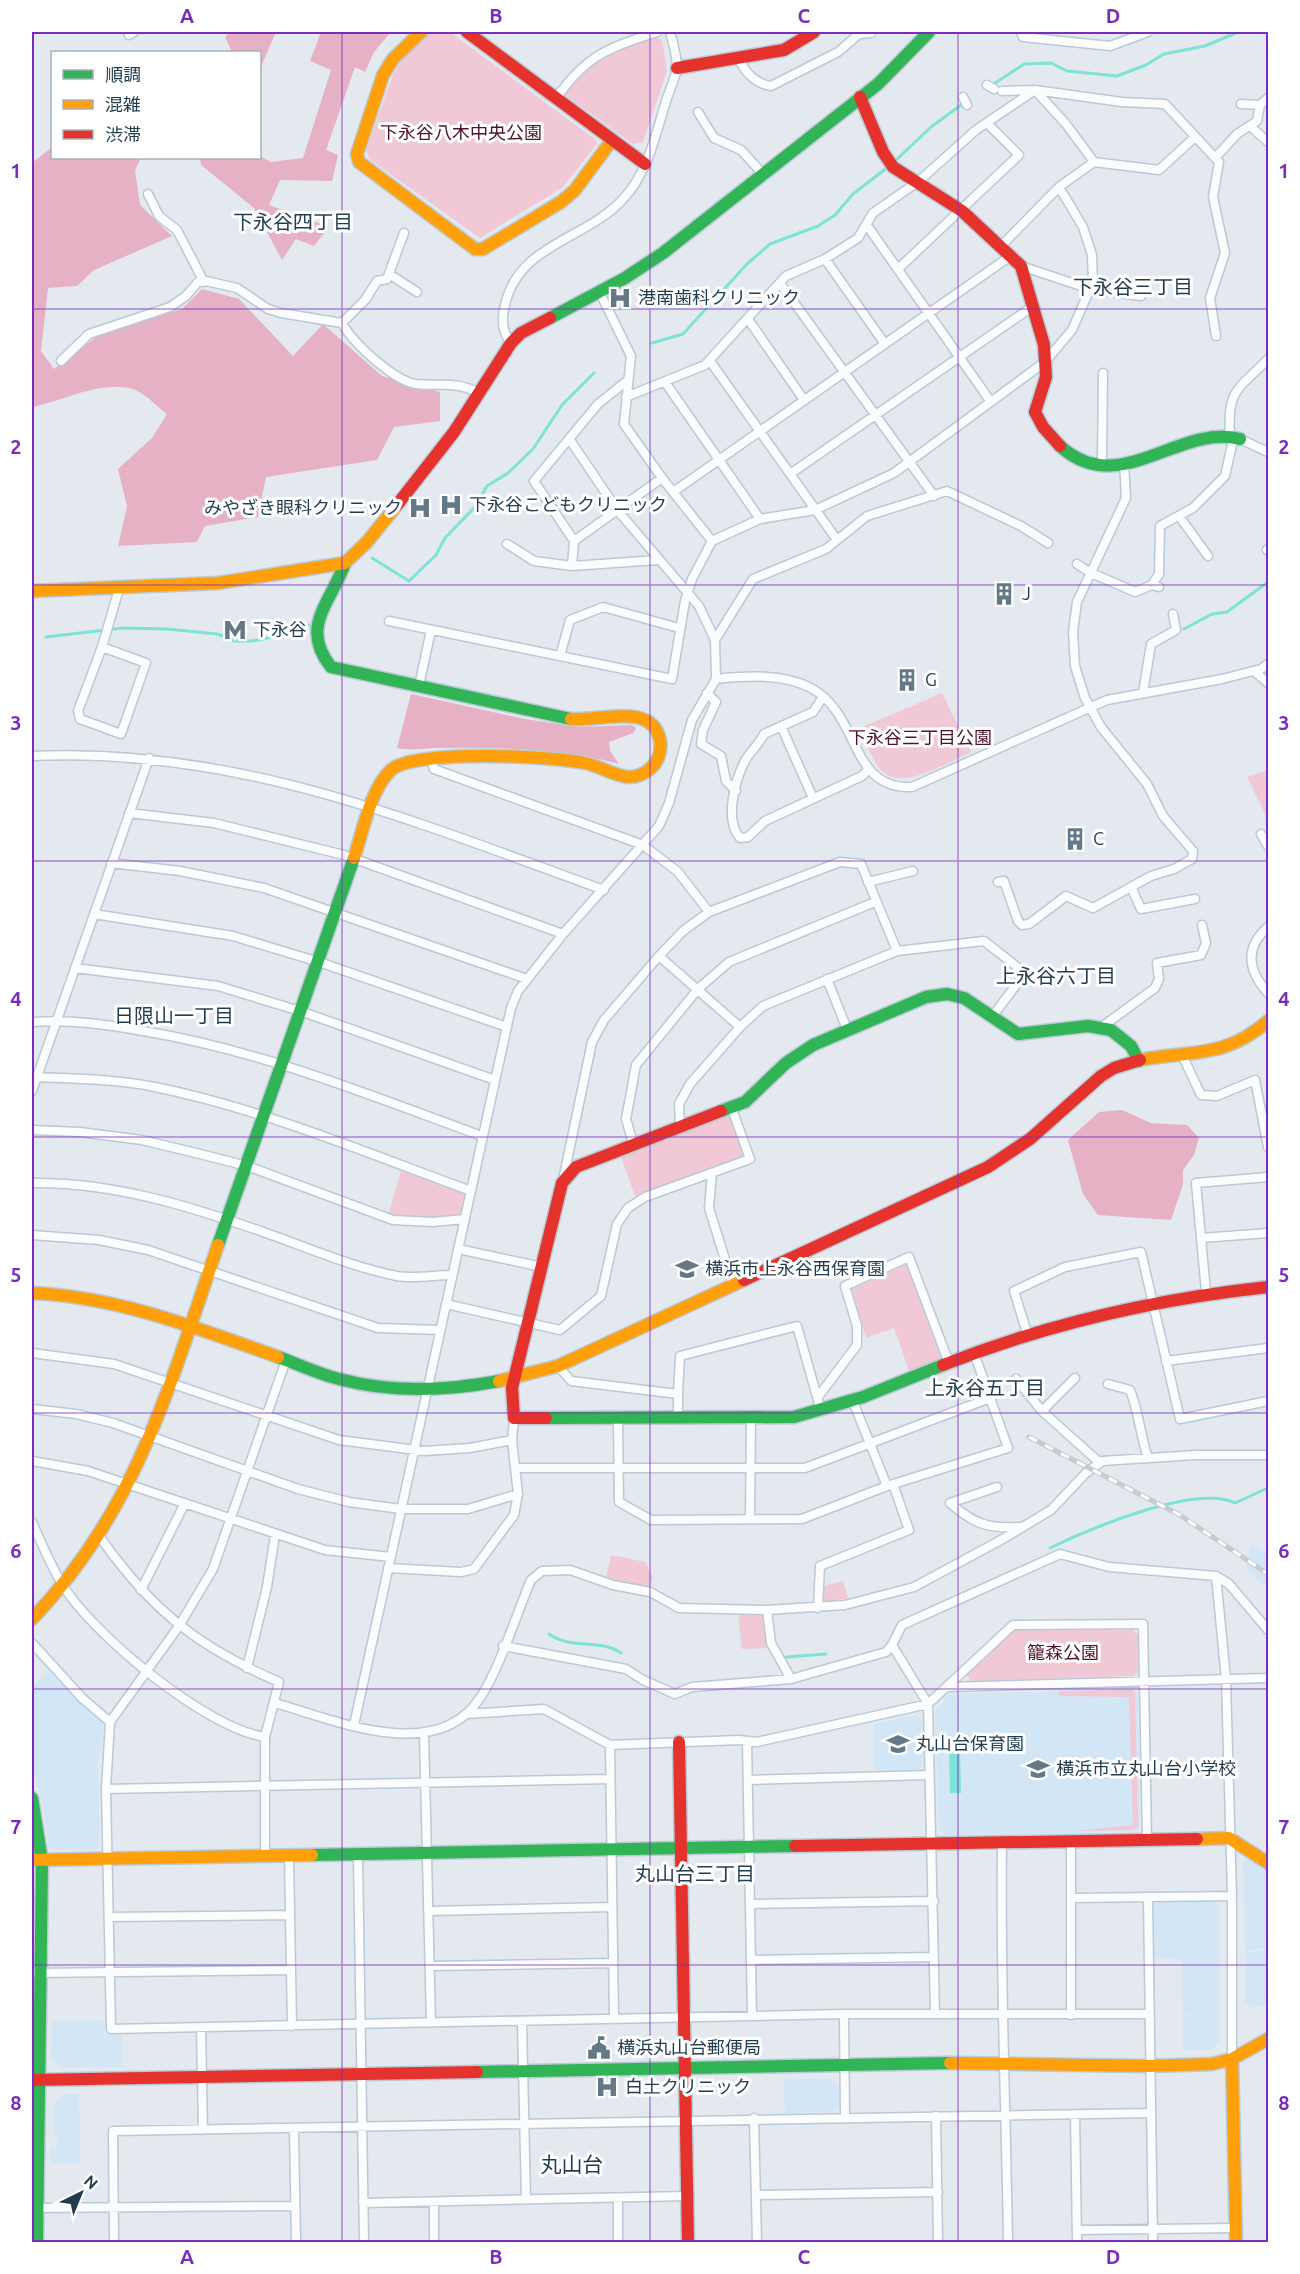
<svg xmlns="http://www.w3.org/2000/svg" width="1300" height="2274" viewBox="0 0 1300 2274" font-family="Ubuntu,'Noto Sans JP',sans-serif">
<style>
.built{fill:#d3e6f5}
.green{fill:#f0c8d6}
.forest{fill:#e6b1c5}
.water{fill:#7ce3d6}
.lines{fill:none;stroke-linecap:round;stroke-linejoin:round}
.stream{stroke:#7ce3d6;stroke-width:3}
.street-casing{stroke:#b9c9d5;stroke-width:11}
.fast-casing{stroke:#b9c9d5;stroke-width:15}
.slow-casing{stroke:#b9c9d5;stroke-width:15}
.jam-casing{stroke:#b9c9d5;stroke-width:15}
.street{stroke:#fbfcfd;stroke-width:8}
.fast{stroke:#30b455;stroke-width:12}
.slow{stroke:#ff9f0a;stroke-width:12}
.jam{stroke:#e5322d;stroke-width:12}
.rail-casing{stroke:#c7cbce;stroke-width:5}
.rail{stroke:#fff;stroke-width:3;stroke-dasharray:9;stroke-linecap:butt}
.grid{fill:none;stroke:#7b2cbf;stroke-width:1.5;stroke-opacity:0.55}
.labels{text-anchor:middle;stroke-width:6;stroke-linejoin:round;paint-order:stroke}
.park-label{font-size:18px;fill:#50122a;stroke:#fff}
.poi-label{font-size:18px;fill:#1f3c50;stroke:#fff;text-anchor:start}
.neighbourhood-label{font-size:20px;fill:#1f3c50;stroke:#fff}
.quarter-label{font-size:21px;fill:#1f3c50;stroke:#fff}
.neatline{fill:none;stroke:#7b2cbf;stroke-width:2}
.grid-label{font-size:20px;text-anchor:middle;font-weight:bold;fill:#7b2cbf}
</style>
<rect width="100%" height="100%" fill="#e3e9ef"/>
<!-- built -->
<path class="built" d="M1251,1543L1268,1554V1589L1246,1569Z
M48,1672L100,1720L103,1726L102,1752L98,1753L100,1846L96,1850H53L49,1847L41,1798L32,1767V1687Z
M1133,1689L1138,1693L1140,1826L1135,1832L945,1835L939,1831L935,1712L949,1694Z
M917,1715L922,1720V1765L919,1769L874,1770L873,1724Z
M1251,1859L1268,1871V1947L1245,1952L1243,1862Z
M1160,1901H1214L1220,1906V1958H1200L1220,1959V2040L1211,2050H1183V2016L1209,2015H1183L1182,1959H1154L1153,1908Z
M1268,1949V2004L1251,2008L1245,2002V1954Z
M104,2020L105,2035H122V2067L60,2068L51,2059L52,2021Z
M784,2079H830L839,2087V2106L833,2112L785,2113Z
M79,2093L80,2164L50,2163L51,2146H57V2136L54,2133V2103L64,2094Z"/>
<!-- green -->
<path class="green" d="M430,32H450L596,140L597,144L563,187L480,238L369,159L366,150L392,77L400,63Z
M654,36L662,40L667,71L643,142L633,144L564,94L582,70L599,55Z
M942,693L971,752C948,762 900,793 881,770C871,759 866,742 860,728Z
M1268,770V827L1266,829L1265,813L1247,777Z
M728,1113L744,1156L635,1196L620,1154Z
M401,1171L466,1195L460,1215C438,1217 409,1223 389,1213Z
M907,1264L941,1359L909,1371L894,1328L866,1338L852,1289Z
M611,1555L645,1562L653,1577L650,1588L606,1578Z
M843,1581L848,1598L821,1603L824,1586Z
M738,1614L764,1615L768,1648L742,1649Z
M1129,1627L1138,1635V1672L1133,1676L971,1681L966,1674L1012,1630Z
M1132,1690L1135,1693L1138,1826L1134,1830L1075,1831L1133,1825L1129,1697L1059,1696V1691Z"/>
<!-- forest -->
<path class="forest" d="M230,32H276L260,69V52H232L225,37Z
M321,32H391L374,52L365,72L355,67L326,150L338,155L332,181L280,180L269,205L329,227L314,246L296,239L282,260L254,208L201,165L200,158L260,156L271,162L303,158L331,70L310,61Z
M52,147V158H141L135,170L140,205L172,236L94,270L77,286L48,288L41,351L54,369L99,335L182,309L202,289L239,299L293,356L323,324L382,376L440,392V421L394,427L377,460L266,477L258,517L205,526L197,542L118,546L127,506L118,469L152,438L167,414C157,407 144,392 133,389C101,380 63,401 32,407V163Z
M411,694L525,719L579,727L632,725L636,728L633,733L609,742L610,751L619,764C563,748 496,747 439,748C422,748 415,751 397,748Z
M1122,1110L1151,1123L1187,1125L1199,1138L1194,1155L1183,1170V1184L1171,1220L1098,1215L1083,1194L1068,1140L1099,1112Z"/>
<!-- water -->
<path class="water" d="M949,1751H960L961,1793H950Z"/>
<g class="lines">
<!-- stream -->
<path class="stream" d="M992,85L1024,64L1051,63L1067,71L1117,76L1146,65L1164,54L1205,46L1238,32
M893,163L931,127L961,105
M652,343L683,334L747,264L770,244L818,226L835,215L853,194L888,167
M372,558L409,581L436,555L445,538L474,508L487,486L508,473L533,449L562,405L594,373
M1184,629L1212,614L1227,612L1268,582
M46,637L123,628L167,629L217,634L235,641H252L268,638L309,625
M1050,1548C1089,1529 1195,1484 1235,1503L1268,1488
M549,1634C571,1650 599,1638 621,1653
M786,1657L826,1654"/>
<!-- street casing -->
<g class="street-casing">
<path id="street" d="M129,32V35L134,32
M1021,32L1023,37L1110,46L1148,32
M739,58C743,71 756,84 771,86L838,52L859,34L871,33
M987,85L994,89
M1002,91L1035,90
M963,97L967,105
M556,98C589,53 607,49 657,32
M1241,104L1260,105L1268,98
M698,112L714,138L741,150L762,173
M1250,126L1268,142
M1215,158L1237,134L1257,121L1260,105
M1094,162L1066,124L1035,90L1122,102L1165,104L1219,162L1213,197L1225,253L1210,298L1216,336
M148,194L159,216L177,230L204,282
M866,224L991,402
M1001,246L1059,187L1094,162L1159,170L1195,137
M825,259L885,344
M1021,266L1090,289L1141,296
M898,269L1019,155L987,123
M389,274L417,292
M780,283L934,496
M600,293L631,356L624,424L662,478L712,541
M748,319L804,400
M342,323L365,300L377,281L387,279L404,233
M511,343C502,332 501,319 505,305C519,243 587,240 624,198C649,171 656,132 667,98C670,89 676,77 677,67C677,56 673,43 670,32
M61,361L89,334L170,307L186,296L198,282L206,281L237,288L268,309L281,313L342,323C352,342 394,381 416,384C443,387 451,380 480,393
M710,361L837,540
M665,382L760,519
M626,397L705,365L786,276L825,259L858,238L873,213L919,181L976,130L1035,90
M1230,435C1227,389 1238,390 1268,359
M1240,439L1268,452
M1102,463L1103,373
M790,474L1032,307
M673,492L1012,255
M1179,516L1208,556
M574,541L534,481L598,404L628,380
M507,544L534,561L572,566L657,560
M1267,550L1268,549
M1077,564L1089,572L1135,592L1152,585L1159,587
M572,566L574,541L662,478
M1152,585L1159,574L1160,526L1193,508L1225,476L1234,436
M389,621L672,679L685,601L692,579L712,541L760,519L815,510L894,473L1045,362L1072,330L1093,282L1092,255L1083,227L1059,187
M715,640L753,579L826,549L867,516L947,491L1021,526L1048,543
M102,647L146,663L121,734L80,719L78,711L102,647L119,589
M560,656L570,620L603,607L679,628
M1254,671L1268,683
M716,679C746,676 783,673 811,688C862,716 848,789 912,787L1107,700L1222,679L1261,669L1268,664
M419,686L431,630
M707,693L716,702L703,730L701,744L721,756L726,781L736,791
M1143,693L1151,644L1176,630L1173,614
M823,697L813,712L764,734C759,745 750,751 745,761C735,780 724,820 740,838L748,837L765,821L862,776L868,770
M781,726L813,798
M32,756C239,747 413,821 604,890
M431,759L434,769L643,845L678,872L709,912
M129,813L214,823L344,855L563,934
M1261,834L1268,846
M111,863L180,871L264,888L527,979
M868,882L913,871
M998,882L1004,881L1018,921L1022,925L1029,924L1066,896L1093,908L1151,876L1174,869L1192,859L1193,851L1163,816L1147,784L1101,727L1085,698L1075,666L1073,632L1077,602L1126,498L1124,463
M1132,889L1141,909L1195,899
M94,914L233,936L319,962L507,1027
M1268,927C1244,948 1248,971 1268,993
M659,956L740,1027
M75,968L218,986L300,1011L495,1080
M827,979L847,1029
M32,1022C71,1019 110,1025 149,1032C265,1052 372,1096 482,1136
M1103,1026L1155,988L1159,979L1157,963L1201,955L1206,943L1202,925
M1183,1057L1201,1095L1217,1096L1255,1080L1268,1147
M37,1077C76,1079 117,1079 155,1087C263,1109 367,1153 471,1191
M32,1091L149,758
M680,1126L679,1104L690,1084L740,1027L763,1006L897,951L984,941L1025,973L992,1017
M32,1130L80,1132L142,1140L196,1153L247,1166L393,1220L433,1222L465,1219
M633,1143L626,1119L636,1065L698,989L729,962L875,902
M712,1173L709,1208L733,1285
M563,1180L592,1042L604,1020L659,956L683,931L709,912L840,862L861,864L897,951
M32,1183C118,1182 199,1209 280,1238C318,1252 357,1268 397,1276C414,1279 435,1275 452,1275
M32,1235L99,1240L148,1250L378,1328L440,1330
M1201,1238L1268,1233
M458,1249L542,1267
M1206,1292L1196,1183L1268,1177
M446,1304L560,1330L601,1296L617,1224L628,1208L645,1197L750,1159L731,1106
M1028,1336L1014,1291L1065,1267L1141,1252L1180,1419L1268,1401
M32,1353L114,1364L339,1440L424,1451L470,1448L512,1440
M286,1360L213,1569L179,1626L110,1722L106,1789L111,2029L844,2014H1148
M1166,1361L1268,1348
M558,1366L571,1381L678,1394L680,1356L797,1326L821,1411
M1016,1379L1042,1411L1100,1463
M1108,1384L1130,1390C1139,1412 1140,1435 1148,1458
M818,1397L857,1345V1326L845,1286L909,1257L949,1363
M852,1399L887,1486
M32,1409L76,1414L113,1423L298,1489L349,1502L401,1509H468L518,1494
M1042,1411L1075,1378
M678,1417V1394
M618,1418L619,1502L651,1520L802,1519L887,1486L1008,1448L974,1353
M32,1461L88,1471L325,1550L391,1557
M516,1468H805L990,1398
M950,1503C974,1524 988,1529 1020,1527
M950,1503L997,1487
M750,1519L751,1417
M32,1522C41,1542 50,1564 62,1584C92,1634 207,1729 265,1737
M100,1537C151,1610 198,1647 279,1682L265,1737V1857
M388,1568L461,1572L474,1569L514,1515L518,1494L512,1440L514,1418
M1216,1576L1226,1679L1232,1896V2059
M141,1590L184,1505
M818,1608L820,1566L909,1530L893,1484
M767,1610L771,1643L791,1679
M32,1643L82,1698L110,1722
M892,1645L928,1704L935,2013
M503,1646L626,1669L643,1680L675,1694L692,1687L791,1679L886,1652L892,1645L902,1625L1060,1554L1109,1567L1216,1576L1229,1584L1268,1630
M247,1668L267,1587L275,1535
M947,1687L1268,1678
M275,1703C335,1720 436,1765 480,1698C500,1668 516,1615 531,1580L542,1571L570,1570L613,1585L650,1592L679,1608L767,1610L845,1605L914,1587L1001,1540L1051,1510L1086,1473L1102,1461L1196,1455H1268
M466,1714L544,1709L610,1745L739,1740L757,1742L928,1704L1013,1625L1143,1624L1147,1840
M354,1725L511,1008L518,991L563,934L659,826L669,803L692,720L716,679L715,640L699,606L618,511L570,440
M424,1734L431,2023
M747,1741L752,2016
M610,1745L614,2019
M748,1780L929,1775
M106,1789L610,1779
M1071,1842V2015
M1002,1843C1000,1976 1006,2109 1008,2242
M358,1855L364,2242
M289,1856L292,2026
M1148,1897L1153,2242
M1072,1898L1232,1896
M751,1904L934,1901
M430,1911L612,1907
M109,1917L290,1915
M751,1960L934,1957
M431,1966L613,1963
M32,1973L291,1970
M844,2014L845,2117
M522,2021L526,2200
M201,2028L203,2130
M1075,2114L1077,2242
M936,2116L938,2242
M754,2118L757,2242
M294,2129L296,2242
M756,2195L938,2192
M363,2203L687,2196
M434,2203V2242
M32,2208L295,2206
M1077,2230L1236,2228
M114,2242L113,2131L1150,2113
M618,2242V2199"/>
</g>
<!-- fast casing -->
<g class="fast-casing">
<path id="fast" d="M550,318L625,278L663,253L878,84L929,32
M1060,446C1119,500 1179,423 1240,439
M345,563C331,603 299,627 331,667L571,719
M721,1111L745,1102L786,1063L813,1045L926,997L947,994L964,998L1018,1034L1088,1026L1111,1030L1131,1046L1139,1061
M218,1245L354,858
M278,1357C298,1364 318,1374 339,1379C391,1393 446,1391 499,1381
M546,1418L794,1417L863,1397L943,1365
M32,1798L42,1861L37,2242
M312,1855L795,1846
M477,2072L950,2063"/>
</g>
<!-- slow casing -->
<g class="slow-casing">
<path id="slow" d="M421,32L393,59L383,75L357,154L359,162L475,249H483L561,202L575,190L612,140
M32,591L218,583L345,563L367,542L397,505
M354,858C363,831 370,790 391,770C414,749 553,756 585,763C600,766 614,776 629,777C637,777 644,774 650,769C658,762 662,751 660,740C652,701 597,722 571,719
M1140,1060C1192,1050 1224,1059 1268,1021
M32,1293C119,1297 197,1328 278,1357
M499,1381L558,1366L744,1280
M32,1619C137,1510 170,1384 218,1245
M1197,1839L1229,1838L1268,1863
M32,1860L312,1855
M1232,2059L1236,2242
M950,2063L1149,2066L1212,2064L1232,2059L1268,2039"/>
</g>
<!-- jam casing -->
<g class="jam-casing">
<path id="jam" d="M467,32L645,164
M677,68L784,50L814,32
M860,97L883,152L893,167L962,211L1021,266L1044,345L1046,377L1035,412L1043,427L1060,446
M397,505L454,432L511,343L521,333L550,318
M744,1280L988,1167L1030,1139L1101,1076L1114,1068L1140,1060
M943,1365C1047,1324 1156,1299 1268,1287
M546,1418H514L512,1388L562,1183L576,1167L721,1111
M679,1742L688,2242
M795,1846L1197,1839
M32,2080L477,2072"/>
</g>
<!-- street -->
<use href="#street" class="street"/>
<!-- fast -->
<use href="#fast" class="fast"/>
<!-- slow -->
<use href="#slow" class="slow"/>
<!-- jam -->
<use href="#jam" class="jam"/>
<!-- rail casing -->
<g class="rail-casing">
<path id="rail" d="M1029,1437L1178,1514L1268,1574"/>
</g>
<!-- rail -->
<use href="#rail" class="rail"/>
</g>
<!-- grid -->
<path class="grid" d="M342,32V2242M650,32V2242M958,32V2242M32,309H1268M32,585H1268M32,861H1268M32,1137H1268M32,1413H1268M32,1689H1268M32,1965H1268"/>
<!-- icons -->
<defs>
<g id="hospital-bare" transform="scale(1.8)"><path d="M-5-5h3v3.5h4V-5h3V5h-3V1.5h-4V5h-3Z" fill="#647988" stroke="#fff" stroke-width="2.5" paint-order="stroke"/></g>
<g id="building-bare" transform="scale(1.8)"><path d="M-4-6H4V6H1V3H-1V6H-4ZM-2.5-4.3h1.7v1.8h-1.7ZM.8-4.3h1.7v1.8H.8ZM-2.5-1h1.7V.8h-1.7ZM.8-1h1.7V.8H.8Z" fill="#647988" stroke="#fff" stroke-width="2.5" paint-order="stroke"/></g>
<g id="metro-bare" transform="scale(1.8)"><path d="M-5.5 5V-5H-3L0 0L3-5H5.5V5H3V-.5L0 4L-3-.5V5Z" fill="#647988" stroke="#fff" stroke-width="2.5" paint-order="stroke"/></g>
<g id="school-bare" transform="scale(1.8)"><path d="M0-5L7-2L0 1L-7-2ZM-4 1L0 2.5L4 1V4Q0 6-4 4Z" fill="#647988" stroke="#fff" stroke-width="2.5" paint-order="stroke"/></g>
<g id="civic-bare" transform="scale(1.8)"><path d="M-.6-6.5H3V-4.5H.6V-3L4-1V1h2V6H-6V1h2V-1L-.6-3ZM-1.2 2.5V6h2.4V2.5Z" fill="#647988" stroke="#fff" stroke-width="2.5" paint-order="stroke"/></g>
</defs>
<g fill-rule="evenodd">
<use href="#hospital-bare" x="620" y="298"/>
<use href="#hospital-bare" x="451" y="505"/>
<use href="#hospital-bare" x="420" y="508"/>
<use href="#building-bare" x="1004" y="594"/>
<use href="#metro-bare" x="235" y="630"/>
<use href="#building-bare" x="907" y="680"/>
<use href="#building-bare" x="1075" y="839"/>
<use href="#school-bare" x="687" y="1269"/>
<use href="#school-bare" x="898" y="1744"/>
<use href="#school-bare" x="1038" y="1769"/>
<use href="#civic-bare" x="599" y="2048"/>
<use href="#hospital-bare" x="607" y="2087"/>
</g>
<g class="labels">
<!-- park labels -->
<g class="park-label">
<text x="461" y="139">下永谷八木中央公園</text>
<text x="920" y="744">下永谷三丁目公園</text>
<text x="1063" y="1659">籠森公園</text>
</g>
<!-- poi labels -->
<g class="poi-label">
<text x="638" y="304">港南歯科クリニック</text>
<text x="469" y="511">下永谷こどもクリニック</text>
<text x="402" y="514" text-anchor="end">みやざき眼科クリニック</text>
<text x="1022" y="600">J</text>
<text x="253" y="636">下永谷</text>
<text x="925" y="686">G</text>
<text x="1093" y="845">C</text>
<text x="705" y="1275">横浜市上永谷西保育園</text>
<text x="916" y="1750">丸山台保育園</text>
<text x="1056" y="1775">横浜市立丸山台小学校</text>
<text x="617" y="2054">横浜丸山台郵便局</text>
<text x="625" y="2093">白土クリニック</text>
</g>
<!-- neighbourhood labels -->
<g class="neighbourhood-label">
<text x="293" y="229">下永谷四丁目</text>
<text x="1133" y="294">下永谷三丁目</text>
<text x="1056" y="983">上永谷六丁目</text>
<text x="174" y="1023">日限山一丁目</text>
<text x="985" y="1395">上永谷五丁目</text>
<text x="695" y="1881">丸山台三丁目</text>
</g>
<!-- quarter labels -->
<g class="quarter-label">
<text x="572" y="2172">丸山台</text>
</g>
</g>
<!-- border -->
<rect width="1300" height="2274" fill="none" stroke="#ffffff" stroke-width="66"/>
<!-- legend -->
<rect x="51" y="51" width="210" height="108" fill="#ffffff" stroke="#a5b1b9" stroke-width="1.5"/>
<rect x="63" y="70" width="30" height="9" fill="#30b455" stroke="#a5b1b9" stroke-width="1.5"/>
<text x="105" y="81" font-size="18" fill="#1f3c50">順調</text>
<rect x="63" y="100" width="30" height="9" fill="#ff9f0a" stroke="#a5b1b9" stroke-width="1.5"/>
<text x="105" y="111" font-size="18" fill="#1f3c50">混雑</text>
<rect x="63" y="130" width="30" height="9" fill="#e5322d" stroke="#a5b1b9" stroke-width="1.5"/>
<text x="105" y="141" font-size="18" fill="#1f3c50">渋滞</text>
<!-- north arrow -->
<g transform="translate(81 2193) rotate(43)" stroke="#ffffff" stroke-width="4.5" paint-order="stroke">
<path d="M0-4.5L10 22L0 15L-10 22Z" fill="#1f3c50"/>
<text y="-9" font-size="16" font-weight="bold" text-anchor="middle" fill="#1f3c50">N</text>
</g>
<rect x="33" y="33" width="1234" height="2208" class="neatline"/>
<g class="grid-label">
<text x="187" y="23">A</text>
<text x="496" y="23">B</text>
<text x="804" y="23">C</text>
<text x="1113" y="23">D</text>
<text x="16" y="178">1</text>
<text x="1284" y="178">1</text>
<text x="16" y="454">2</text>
<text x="1284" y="454">2</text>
<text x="16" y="730">3</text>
<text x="1284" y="730">3</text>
<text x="16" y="1006">4</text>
<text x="1284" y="1006">4</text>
<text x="16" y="1282">5</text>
<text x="1284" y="1282">5</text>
<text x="16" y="1558">6</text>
<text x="1284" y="1558">6</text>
<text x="16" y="1834">7</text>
<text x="1284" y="1834">7</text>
<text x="16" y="2110">8</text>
<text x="1284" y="2110">8</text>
<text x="187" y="2264">A</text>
<text x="496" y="2264">B</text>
<text x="804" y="2264">C</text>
<text x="1113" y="2264">D</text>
</g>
</svg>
